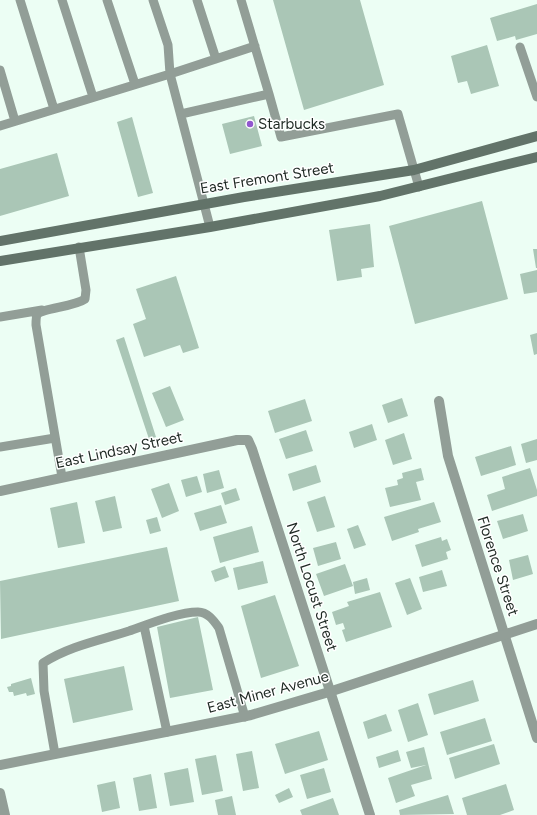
<svg xmlns="http://www.w3.org/2000/svg" width="537" height="815" viewBox="0 0 537 815" font-family="Figtree,sans-serif">
<style>
.building{fill:#aac6b6}
.lines{fill:none;stroke-linecap:round;stroke-linejoin:round}
.service{stroke:#929e97;stroke-width:9}
.minor{stroke:#929e97;stroke-width:10}
.tertiary{stroke:#929e97;stroke-width:10}
.secondary{stroke:#627369;stroke-width:10}
.poi-dot{fill:#9157ce;stroke:#fff;stroke-width:1.5}
.labels{text-anchor:middle;stroke-width:3;stroke-linejoin:round;paint-order:stroke}
.poi-label{font-size:15px;fill:#1e2923;stroke:#fff;text-anchor:start}
.street-label{font-size:15px;fill:#1e2923;stroke:#fff}
</style>
<rect width="100%" height="100%" fill="#ecfef4"/>
<!-- building -->
<path class="building" d="M273,0H360L384,85L304,110Z
M537,4V34L516,40L515,36L497,41L490,18Z
M487,45L499,86L471,94L467,81L458,83L451,56Z
M254,116L262,146L230,154L222,124Z
M132,117L153,193L138,197L117,122Z
M57,153L69,196L0,216V169Z
M482,201L508,299L415,324L389,226Z
M370,224L374,267L361,269L362,277L337,281L329,230Z
M533,249H537V268H536Z
M537,270V292L524,294L520,274Z
M176,276L199,348L183,353L180,345L144,357L133,324L146,319L136,289Z
M537,333V354L534,355L530,335Z
M124,337L156,437L149,439L116,340Z
M170,386L184,420L166,427L152,393Z
M402,398L408,416L388,423L382,405Z
M305,399L312,421L275,433L268,411Z
M372,424L377,440L354,448L349,432Z
M306,430L313,451L286,459L279,439Z
M404,433L412,459L393,465L385,440Z
M537,439V460L526,463L521,444Z
M511,446L516,465L481,476L475,457Z
M316,465L321,482L293,491L288,474Z
M421,468L424,480L416,482L421,500L390,507L385,488L398,485L397,480L403,478L402,473Z
M530,468L537,490V496L492,511L487,495L505,489L502,477Z
M219,470L224,488L207,493L203,474Z
M197,476L202,492L186,497L181,480Z
M169,483L179,511L162,518L151,489Z
M236,488L240,500L225,505L221,493Z
M115,496L122,528L103,532L95,501Z
M325,496L335,527L317,532L307,502Z
M77,502L85,543L58,548L50,508Z
M434,502L441,522L418,529L419,532L392,541L384,517Z
M221,505L227,523L200,531L194,513Z
M523,514L528,531L503,539L497,521Z
M157,517L161,531L150,534L146,520Z
M358,525L366,545L354,549L347,529Z
M252,526L259,552L220,563L213,537Z
M441,537L442,541L447,539L451,550L446,552L448,559L422,567L415,545Z
M336,542L341,559L318,566L313,548Z
M167,547L179,601L1,639L0,581Z
M528,555L533,574L513,580L509,560Z
M263,561L268,583L238,590L233,568Z
M345,564L353,586L324,596L316,574Z
M225,566L229,577L215,582L211,571Z
M442,570L447,586L423,592L419,577Z
M367,578L370,590L355,594L353,582Z
M410,578L422,609L407,615L395,583Z
M380,592L392,627L346,642L342,630L345,629L343,623L336,625L332,612L349,606L347,602Z
M275,595L299,666L261,678L241,606Z
M198,617L213,690L170,698L157,627Z
M124,666L133,710L73,723L64,679Z
M31,678L35,694L27,696L26,693L14,696L13,692H9L7,687L11,686V684Z
M473,680L479,701L434,715L428,694Z
M418,703L428,735L408,742L398,710Z
M386,714L392,731L368,739L363,722Z
M485,718L492,741L447,755L440,732Z
M319,731L328,760L285,774L275,744Z
M494,744L500,764L455,779L449,758Z
M424,747L432,779L411,785L415,796L396,803L388,778L426,765L411,768L406,752Z
M398,750L401,761L379,768L376,757Z
M252,751L259,788L243,791L236,754Z
M216,755L223,791L202,795L195,759Z
M188,768L194,802L170,806L164,773Z
M324,768L331,792L307,799L300,775Z
M151,774L157,808L139,811L133,778Z
M115,781L120,808L102,812L97,785Z
M506,784L514,810L500,815H467L462,798Z
M289,788L293,797L279,803L275,795Z
M448,795L454,814L400,815L399,810Z
M232,796L236,815H218L215,800Z
M333,798L339,815H302L300,810Z"/>
<g class="lines">
<!-- service -->
<path class="service" d="M20,0L54,109
M62,0L93,97
M107,0L135,84
M153,0L168,45L170,74L255,46
M197,0L216,59
M241,0L269,94
M520,47L537,97
M0,70L15,121
M181,114L269,94L281,137L398,114L419,187
M0,126L170,74L210,227
M0,317L42,310
M0,447L55,438
M62,477L36,325C36,322 36,317 37,315C41,308 74,307 85,299L86,290L79,247
M144,626L167,732
M55,754L44,691L43,663C69,646 101,640 129,631C149,624 178,612 198,612C208,612 214,621 219,628L245,717"/>
<!-- minor -->
<path class="minor" d="M439,401L448,456L537,738
M0,491L237,440H248L252,449L370,815
M0,793L5,815"/>
<!-- tertiary -->
<path class="tertiary" d="M0,765L251,715L329,692L537,624"/>
<!-- secondary -->
<path class="secondary" d="M0,241L244,197L414,170L537,136
M0,261L210,227L380,196L537,157"/>
</g>
<!-- markers -->
<circle class="poi-dot" cx="250" cy="124" r="4"/>
<g class="labels">
<!-- poi labels -->
<g class="poi-label">
<text x="258" y="129">Starbucks</text>
</g>
<!-- street labels -->
<g class="street-label">
<text transform="translate(267 178) rotate(-9)" y="5">East Fremont Street</text>
<text transform="translate(119 450) rotate(-12)" y="5">East Lindsay Street</text>
<text transform="translate(498 566) rotate(72)" y="5">Florence Street</text>
<text transform="translate(312 587) rotate(72)" y="5">North Locust Street</text>
<text transform="translate(268 692) rotate(-15)" y="5">East Miner Avenue</text>
</g>
</g>
</svg>
